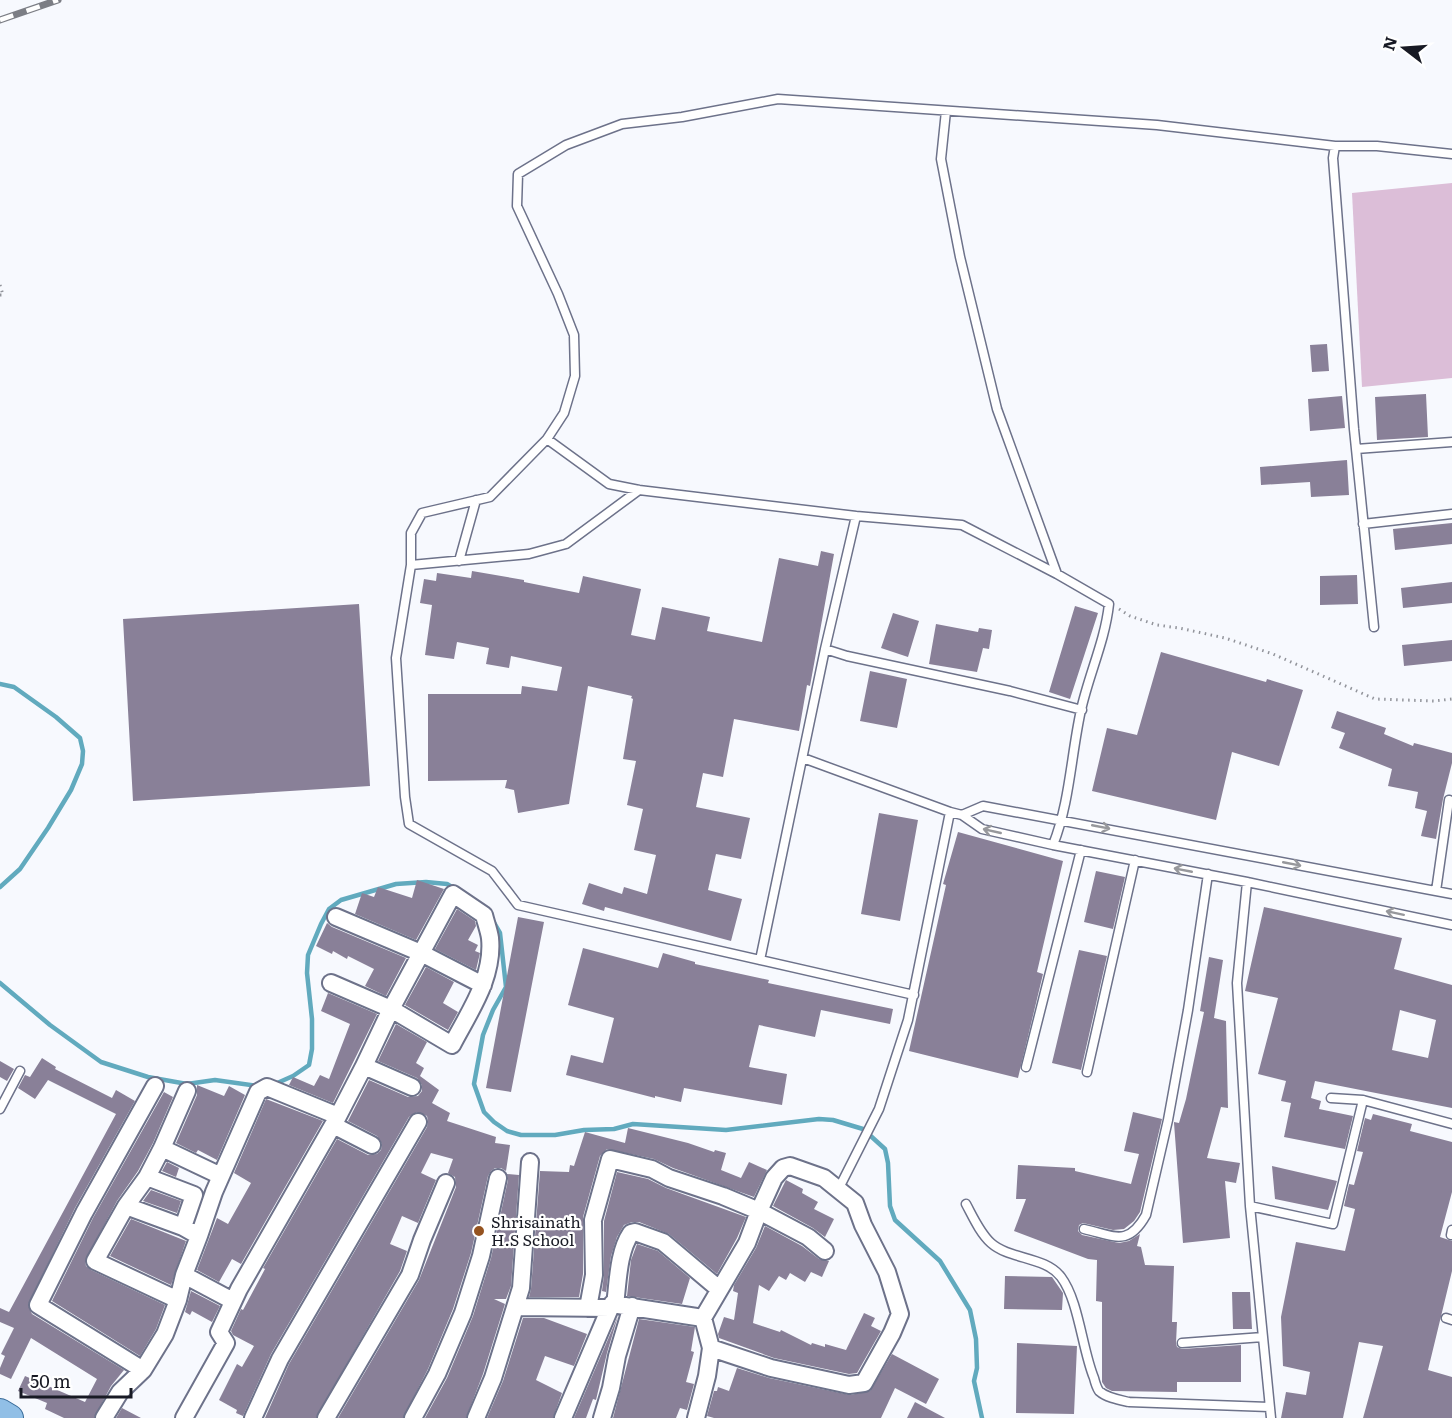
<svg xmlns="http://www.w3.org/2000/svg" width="1452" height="1418" viewBox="0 0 1452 1418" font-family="Literata,serif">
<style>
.green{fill:#dcbed8}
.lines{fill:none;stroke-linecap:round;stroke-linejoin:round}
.stream{stroke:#61aabe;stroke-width:4.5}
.building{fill:#898098;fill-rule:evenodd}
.lane-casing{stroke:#6d728a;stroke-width:11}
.street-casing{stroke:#6d728a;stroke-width:20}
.primary-casing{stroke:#376a98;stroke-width:28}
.path{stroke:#92949b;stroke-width:3;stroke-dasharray:1.5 4.5;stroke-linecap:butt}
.lane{stroke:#fff;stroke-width:8}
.street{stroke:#fff;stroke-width:16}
.primary{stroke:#91bfe6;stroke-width:26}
.rail-casing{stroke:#7c7e85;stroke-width:7}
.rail{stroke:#fff;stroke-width:4.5;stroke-dasharray:14;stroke-linecap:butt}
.oneway{stroke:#97989c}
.poi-dot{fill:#955320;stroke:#fff;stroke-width:2}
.labels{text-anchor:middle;stroke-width:4.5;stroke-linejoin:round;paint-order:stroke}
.poi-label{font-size:16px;fill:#181a24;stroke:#fff;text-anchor:start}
</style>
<rect width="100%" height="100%" fill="#f7f9fe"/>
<!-- green -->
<path class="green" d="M1452,183V378L1362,387L1352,193Z"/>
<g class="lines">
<!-- stream -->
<path class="stream" d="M0,684L14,687L56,717L80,738L83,751L82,764L71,790L48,828L20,869L0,887
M493,921L500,933L506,987L493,1010L483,1035L474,1084L484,1112L494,1122L507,1131L521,1135H555L584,1130L614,1129L633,1124L726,1130L819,1119L833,1120L863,1129L885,1149L888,1163L890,1206L895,1220L940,1261L970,1310L976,1339L977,1368L974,1381L982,1418
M0,983L50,1025L101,1062L148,1077L187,1084L215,1080L258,1086
M275,1084L293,1076L309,1065L312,1049V1019L307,973L308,955L321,924L329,909L341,900L396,884L426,882L447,884L455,889"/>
</g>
<!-- building -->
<path class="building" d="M1327,344L1329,371L1312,372L1310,345Z
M1426,394L1428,437L1377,440L1375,397Z
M1342,396L1345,428L1310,431L1308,399Z
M1347,460L1349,495L1311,497L1310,482L1261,485L1260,467Z
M1452,523V544L1395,550L1393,529Z
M821,551L834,554L810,686L807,685L799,731L734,719L723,777L703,773L696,807L750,818L741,859L716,854L708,890L742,899L731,941L605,907L604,911L582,904L589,883L622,894L624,887L647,894L656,855L634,850L643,809L627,805L636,761L623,759L633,699L631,698L632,696L588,686L569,804L518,813L514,790L505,788L507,780L428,781V694H521L522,686L557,691L562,667L511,656L509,668L486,664L489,648L457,642L454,659L425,655L432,605L420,603L424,579L436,581L437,573L471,578L472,571L524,580V582L579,593L583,576L641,589L631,635L655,640L662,607L710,617L707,631L762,642L779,558L818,566Z
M1357,575L1358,604L1320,605V576Z
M1452,582V603L1403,608L1401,588Z
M359,604L370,786L133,801L123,619Z
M1075,606L1098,613L1070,699L1049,692Z
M893,613L919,621L908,657L881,648Z
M936,624L978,632L979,628L992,630L989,649L983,648L977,672L929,664Z
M1452,640V661L1404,666L1402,645Z
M1161,652L1266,682L1267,679L1303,690L1279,766L1232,752L1216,820L1092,791L1107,728L1137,735Z
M870,671L907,679L897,728L860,721Z
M1337,711L1386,728L1384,734L1413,746L1414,743L1452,753V763L1443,799L1436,839L1421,836L1427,811L1415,808L1418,792L1388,786L1392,769L1339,748L1345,733L1331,728Z
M879,813L918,820L900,921L861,914Z
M958,832L1063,861L1037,972L1043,974L1018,1078L909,1051L946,885L943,884Z
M1096,871L1125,877L1113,929L1084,922Z
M417,880L444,889L416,940L355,914L362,893L374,897L378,887L412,898Z
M1264,907L1402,938L1394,969L1452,985V1108L1315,1081L1311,1098L1321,1101L1319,1109L1353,1116L1345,1149L1284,1137L1291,1103L1281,1101L1286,1081L1258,1074L1278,998L1245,991ZM1400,1010L1436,1020L1428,1058L1392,1050Z
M457,909L475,921L476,926L468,940L478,945L475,951L480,953L476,970L435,949Z
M518,917L544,922L511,1092L486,1088Z
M327,923L332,927L406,958L386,996L365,986L374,969L348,956L347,959L333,951L332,954L316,946Z
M583,948L658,968L663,953L695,962V964L769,980L768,983L893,1009L890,1024L821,1010L815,1037L759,1025L749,1067L787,1074L782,1105L684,1088L681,1102L655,1096V1098L566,1075L571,1055L603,1063L614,1018L568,1005Z
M1079,950L1107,956L1081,1070L1052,1063Z
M1209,957L1223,960L1214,1018L1226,1021L1228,1108L1221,1107L1207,1158L1240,1163L1236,1183L1225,1181L1230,1238L1183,1243L1174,1123V1122L1179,1123L1186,1099L1204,1012L1200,1011Z
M426,967L454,982L443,1003L458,1012L448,1030L405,1005Z
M328,993L377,1014L333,1103L289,1085L293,1077L314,1086L320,1075L329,1079L350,1024L321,1011Z
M396,1024L427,1042L416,1063L424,1068L420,1076L439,1090L432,1103L450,1113L447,1121L496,1137L495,1143L510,1145L506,1171L501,1168H495L491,1171L488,1176L471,1253L453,1309L428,1369L403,1418H338L419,1280L456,1187L455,1177L448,1173L453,1159L431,1153L421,1173L436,1180L418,1223L402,1216L390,1244L407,1251L400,1271L316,1418H265L289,1364L427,1127L428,1121L427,1116L417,1112L409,1117L271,1354L243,1416L236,1413L237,1410L219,1400L237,1364L242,1367L254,1346L233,1335L231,1331L241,1309L243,1310L265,1269L263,1268L337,1139L368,1155L377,1154L381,1150L382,1144L377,1136L348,1121L369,1080L408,1097L418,1096L422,1091V1085L417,1078L378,1061Z
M42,1058L56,1067L55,1069L112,1098L116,1090L135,1101L75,1208L28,1305L32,1314L124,1370L111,1386L94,1418H64L45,1409L47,1403L18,1391L25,1376L85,1402L97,1379L31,1338L11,1379L0,1374V1368L5,1356L1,1354L14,1328L0,1322V1308L9,1312L116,1114L48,1080L35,1099L18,1088L25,1075L30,1077Z
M0,1061L14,1069L7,1081L0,1077Z
M197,1085L224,1096L229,1086L245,1095L217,1160L198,1150L196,1153L176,1143L197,1095Z
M164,1092L173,1097L153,1143L138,1171L117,1201L85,1261L86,1266L91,1270L165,1305L156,1329L140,1356L52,1301L93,1218Z
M266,1099L323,1121L241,1264L232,1259L219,1282L197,1270L217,1218L228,1224L251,1183L234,1173Z
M1133,1112L1162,1119L1140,1212L1134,1221L1124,1229L1113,1230L1083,1223L1079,1225L1078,1231L1082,1235L1119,1243L1129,1241L1140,1234L1137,1246L1141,1247L1145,1265L1174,1266L1172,1322H1177L1176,1343L1177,1347L1182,1349L1241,1345V1382H1177V1392L1112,1391L1106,1388L1102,1382V1302L1096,1301L1097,1260L1088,1259L1014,1231L1026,1199H1016L1018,1165L1075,1168V1171L1131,1184L1139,1154L1124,1151Z
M1373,1114L1412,1124L1410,1131L1452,1142V1192L1440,1237L1452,1241V1271L1428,1370L1452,1377V1418H1363L1383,1346L1359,1342L1343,1418H1281L1286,1392L1306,1395L1310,1372L1283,1366L1281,1317L1296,1242L1345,1251L1355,1209L1344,1206L1349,1184L1354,1185L1363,1152L1357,1151L1365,1118L1371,1120Z
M628,1128L688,1143L714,1152L715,1150L726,1153L721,1170L741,1178L749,1162L767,1170L754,1197L673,1168L654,1159L607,1149L600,1156L583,1217V1274L579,1297H529L531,1289L540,1171L569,1172L570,1165L574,1166L585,1132L625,1143Z
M167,1162L179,1168L176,1177L162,1171Z
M1272,1166L1337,1181L1328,1210L1275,1199Z
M617,1172L648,1179L666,1188L746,1217L737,1238L717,1274L669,1234L639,1222H632L624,1225L617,1237L611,1256L606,1292L602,1291L604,1275V1221Z
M507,1174L519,1175L511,1286L506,1299H494L505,1304L483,1374L466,1418H425L447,1378L473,1316L491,1258L508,1180Z
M786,1180L803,1189L802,1193L818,1202L814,1209L834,1219L825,1237L813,1228L773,1206Z
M151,1190L181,1201L177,1213L143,1201Z
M131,1219L186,1241L171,1285L110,1256Z
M765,1226L802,1246L819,1259L829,1261L822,1277L811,1272L805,1282L790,1273L786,1280L779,1276L769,1291L759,1285L753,1323L780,1332L781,1330L811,1345L812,1343L825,1347V1344L846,1350L864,1313L875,1318L871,1326L881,1331L857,1373L849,1374L774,1358L719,1338L718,1334L724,1317L734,1320L738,1293L733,1291L734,1285L756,1248Z
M637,1244L658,1251L690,1278L682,1304L627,1296L631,1260Z
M1005,1276L1052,1277L1063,1293L1062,1310L1004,1309Z
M191,1291L220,1306L212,1322L192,1311L190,1315L185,1312Z
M1232,1292H1250L1252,1329H1233Z
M618,1316L607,1353L596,1400L593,1399L586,1418H574Z
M523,1318H544L587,1334L574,1366L545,1356L536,1380L562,1393L553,1418H487L503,1381Z
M639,1319L695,1327L691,1351L694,1352L686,1382L694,1384L687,1410L680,1408L676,1418H613Z
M1017,1343L1077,1346L1074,1414L1016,1413Z
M892,1354L939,1379L926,1404L895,1388L881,1418H714L707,1416L714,1391H717L718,1387L729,1391L737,1368L769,1378L850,1395L870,1391Z
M915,1402L945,1418H907Z
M122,1408L141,1418H116Z"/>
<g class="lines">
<!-- lane casing -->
<g class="lane-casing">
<path id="lane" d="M946,111L941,159L960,257L997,409L1057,574
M1335,146L1333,158L1354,429L1374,627
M547,439L564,413L575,376L574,335L558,294L517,206L518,174L566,145L622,124L682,117L778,99L1157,125L1335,146H1377L1452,154
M1356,449L1452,442
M1363,524L1452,514
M459,561L476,500
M411,565L529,554L566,544L639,490
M825,649L847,656L1010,691L1082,710
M803,758L950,812L962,815L982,829L1053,845L1247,882L1452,925
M962,815L983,806L1452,894
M1247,882L1237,983L1250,1206L1271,1418
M1436,891L1449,800
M760,960L825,649L856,516
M914,995L518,905L492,871L409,824L405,797L396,658L411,565V533L422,513L490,497L547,439L609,484L639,490L856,516L962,525L1057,574L1109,604C1105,641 1089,674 1081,710C1071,755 1070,802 1053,845
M1026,1067L1081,850
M1087,1072L1135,860
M1331,1098L1363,1100L1452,1124
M0,1109L20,1071
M838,1190L879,1109L908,1020L950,812
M966,1204C973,1217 980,1233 991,1243C1010,1260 1045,1256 1061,1277C1079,1301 1082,1349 1094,1378C1095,1382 1097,1388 1099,1391C1107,1398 1120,1400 1129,1402L1269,1407
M1250,1206L1333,1224L1363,1100
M1084,1229C1115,1236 1128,1247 1146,1215L1168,1120L1188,1010L1208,874
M1451,1235L1452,1230
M1446,1318L1452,1320
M1182,1343L1263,1337"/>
</g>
<!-- street casing -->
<g class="street-casing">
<path id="street" d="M336,917L421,953L483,985
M331,983L391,1009L452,1045C469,1012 494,978 490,938C489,931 486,923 484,915L453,894L391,1009L364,1066
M334,1124L364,1066L412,1087
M162,1148L221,1176
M147,1177L194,1195L183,1227
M126,1206L183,1227L199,1236L184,1275
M199,1236L214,1192L258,1092L267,1087L338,1116
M178,1300L95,1261L126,1206L147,1177L162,1148L187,1091
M615,1305C618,1282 618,1252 631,1233L635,1232L663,1242L719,1289
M516,1307L610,1308L563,1418
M588,1308L594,1275L593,1220L610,1159L652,1169L669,1178L723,1196L759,1211L747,1243L703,1318L612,1304L610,1308
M711,1348L771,1368L849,1385L864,1383L892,1333L900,1314L887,1272L863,1225L855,1203L824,1178L790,1166L783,1168L774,1178L759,1211L808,1237L825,1251
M143,1370L38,1305L84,1213L155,1086
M104,1418L120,1392L143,1370L165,1334L178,1300L184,1275L233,1301
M184,1418L226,1343L219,1332L239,1289L333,1125L372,1145
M253,1418L280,1359L418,1122
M326,1418L410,1275L422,1240L446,1183
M413,1418L437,1374L463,1313L481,1256L498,1178
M476,1418L493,1378L521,1288L530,1162
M602,1418L611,1388L617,1356L632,1306
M696,1418L707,1376L711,1348L703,1318"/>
</g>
<!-- primary casing -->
<g class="primary-casing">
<path id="primary" d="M0,1412L10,1418"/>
</g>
<!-- path -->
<path class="path" d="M0,285L3,295H0
M1119,609L1130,616L1157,625L1179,628L1225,638L1273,654L1375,699L1434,701L1452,699"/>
<!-- lane -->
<use href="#lane" class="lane"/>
<!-- street -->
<use href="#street" class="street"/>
<!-- primary -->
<use href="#primary" class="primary"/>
<!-- rail casing -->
<g class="rail-casing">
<path id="rail" d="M0,20L58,0"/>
</g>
<!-- rail -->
<use href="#rail" class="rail"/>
</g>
<!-- one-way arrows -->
<defs><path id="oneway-shaft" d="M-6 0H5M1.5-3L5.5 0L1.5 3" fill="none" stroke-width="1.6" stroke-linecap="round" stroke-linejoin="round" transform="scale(1.5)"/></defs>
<g class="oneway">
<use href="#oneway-shaft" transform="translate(1101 827) rotate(11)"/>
<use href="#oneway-shaft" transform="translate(992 831) rotate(-167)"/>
<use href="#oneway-shaft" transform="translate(1292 864) rotate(11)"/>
<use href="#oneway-shaft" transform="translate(1183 870) rotate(-169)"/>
<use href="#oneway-shaft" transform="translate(1395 913) rotate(-168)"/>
</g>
<!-- markers -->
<circle class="poi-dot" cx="479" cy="1231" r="6"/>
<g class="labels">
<!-- poi labels -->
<g class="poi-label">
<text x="491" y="1228">Shrisainath<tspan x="491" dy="18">H.S School</tspan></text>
</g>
</g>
<!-- north arrow -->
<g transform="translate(1404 48) rotate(287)" stroke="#ffffff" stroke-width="4.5" paint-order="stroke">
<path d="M0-4.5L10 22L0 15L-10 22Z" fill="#181a24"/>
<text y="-9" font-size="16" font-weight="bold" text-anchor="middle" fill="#181a24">N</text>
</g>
<!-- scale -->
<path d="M21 1388v9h110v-9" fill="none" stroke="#181a24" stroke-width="3"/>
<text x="30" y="1388" font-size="18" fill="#181a24" stroke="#ffffff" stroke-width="4.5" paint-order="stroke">50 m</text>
</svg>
